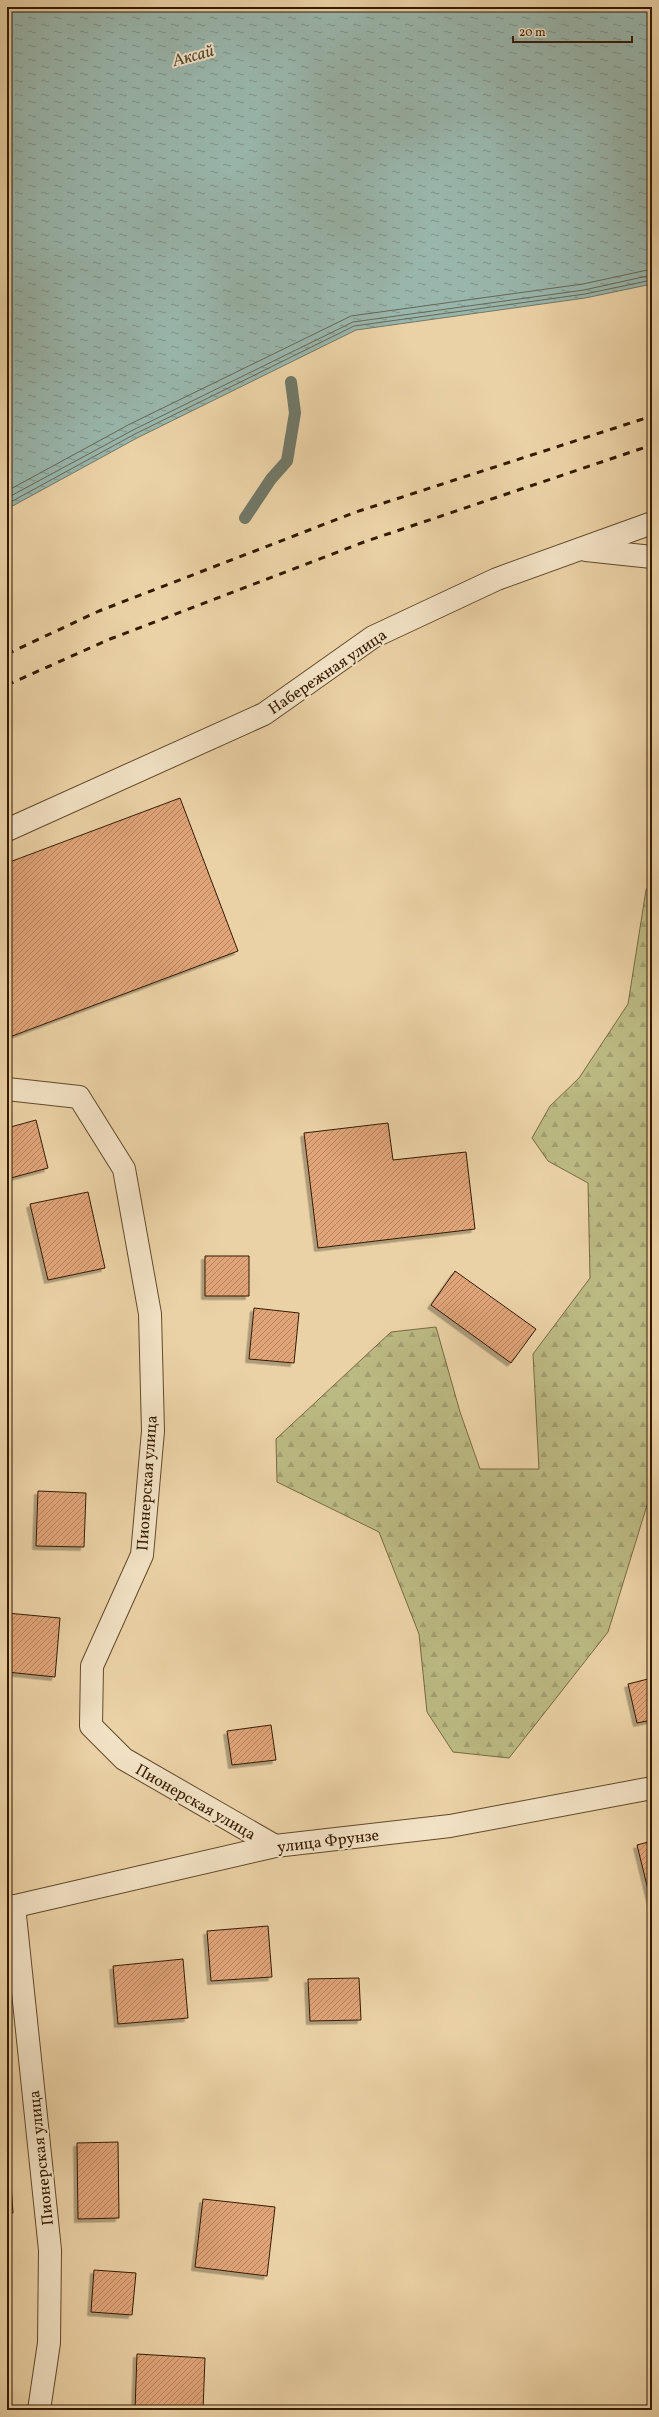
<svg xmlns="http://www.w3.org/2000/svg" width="659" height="2417" viewBox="0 0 659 2417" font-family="Vollkorn,serif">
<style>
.forest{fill:url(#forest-firs);stroke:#786a42}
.water{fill:url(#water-ripples);stroke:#717867}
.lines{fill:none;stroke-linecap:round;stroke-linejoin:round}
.shore{stroke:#666856;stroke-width:1}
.stream{stroke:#717867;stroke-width:12}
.building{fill:url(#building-hatch);stroke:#341b00;filter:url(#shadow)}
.minor-casing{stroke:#62492a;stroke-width:24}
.minor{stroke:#f2e2c5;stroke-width:22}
.rail{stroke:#341b00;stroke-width:3;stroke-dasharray:7 7;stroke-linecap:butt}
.labels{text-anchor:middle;stroke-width:4;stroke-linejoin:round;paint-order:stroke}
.street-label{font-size:16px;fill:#341b00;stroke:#f2e2c5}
.water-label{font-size:17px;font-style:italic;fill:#524a34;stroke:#f2e2c5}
</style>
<defs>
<pattern id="forest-firs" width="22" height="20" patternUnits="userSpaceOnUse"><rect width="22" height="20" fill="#bcba83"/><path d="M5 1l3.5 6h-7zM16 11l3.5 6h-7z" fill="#a29f6f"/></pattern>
<pattern id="water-ripples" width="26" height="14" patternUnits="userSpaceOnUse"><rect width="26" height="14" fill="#99b6ac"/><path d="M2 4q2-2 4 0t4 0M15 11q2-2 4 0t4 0" fill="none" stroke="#7e938a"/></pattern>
<pattern id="building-hatch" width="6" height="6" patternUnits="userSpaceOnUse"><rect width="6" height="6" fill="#e0a479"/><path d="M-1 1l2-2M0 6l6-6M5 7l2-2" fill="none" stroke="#b68561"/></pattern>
<filter id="shadow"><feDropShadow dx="-3.5" dy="3.5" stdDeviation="0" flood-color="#0004"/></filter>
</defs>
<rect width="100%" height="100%" fill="#ebd2a6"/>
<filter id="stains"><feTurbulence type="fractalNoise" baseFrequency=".005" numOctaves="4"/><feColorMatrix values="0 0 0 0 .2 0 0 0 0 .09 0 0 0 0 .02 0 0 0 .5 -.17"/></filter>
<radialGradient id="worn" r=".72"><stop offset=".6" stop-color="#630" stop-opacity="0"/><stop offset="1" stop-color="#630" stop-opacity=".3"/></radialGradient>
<!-- forest -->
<path class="forest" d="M652,881V1489L608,1632L509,1758L453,1752L427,1712L419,1634L379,1532L277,1482L276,1439L391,1332L436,1327L460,1412L480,1469H539L533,1354L590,1278L588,1183L548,1161L532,1138L550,1106L579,1078L628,1004L646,890Z"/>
<!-- water -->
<path class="water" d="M7,7H652V284L585,298L356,330L137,438L7,509Z"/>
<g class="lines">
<!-- shore -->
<path class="shore" d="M7,491L130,424L351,316L583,284L652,269
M7,498L133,430L353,322L584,290L652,275
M7,504L135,434L354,326L585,294L652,280"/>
<!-- stream -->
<path class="stream" d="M245,518L271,479L287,461L295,413L291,382"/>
</g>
<!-- building -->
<path class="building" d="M180,798L238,951L7,1038V863Z
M36,1120L48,1168L7,1179V1128Z
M388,1123L393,1160L466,1152L475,1229L318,1248L304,1133Z
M88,1192L105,1268L48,1280L30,1204Z
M205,1256H249V1296H205Z
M455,1271L536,1329L511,1363L431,1305Z
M254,1308L299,1313L294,1363L249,1359Z
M38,1491L86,1493L84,1547L36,1546Z
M7,1613L60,1618L55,1677L7,1672Z
M652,1678V1720L637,1723L628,1684Z
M271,1725L276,1760L232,1765L227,1731Z
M652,1841V1906L637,1845Z
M268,1926L272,1977L211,1981L207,1931Z
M183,1959L188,2018L118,2024L113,1966Z
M359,1978L361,2020L310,2021L308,1979Z
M118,2142L119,2218L78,2219L77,2143Z
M7,2154H9L13,2213L7,2214Z
M203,2199L275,2207L267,2276L195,2267Z
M7,2254L11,2306H7Z
M94,2270L136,2273L132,2315L91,2312Z
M137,2354L205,2358L203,2410H135Z"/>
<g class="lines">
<!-- minor casing -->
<g class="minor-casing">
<path id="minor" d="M586,550L652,557
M7,830L264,714L373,637L497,579L652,523
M7,1089L79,1097L124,1169L150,1314L153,1431L142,1555L92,1666L91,1726L124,1759L275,1846
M14,1906L50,2250L49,2343L39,2410
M7,1908L275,1846L450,1826L652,1788"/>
</g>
<!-- minor -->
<use href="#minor" class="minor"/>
<!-- rail -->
<path class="rail" d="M7,654L99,611L356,512L652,416
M7,685L110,639L364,542L652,445"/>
</g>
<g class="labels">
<!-- street labels -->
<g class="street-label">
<text transform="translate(327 671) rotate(-34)" y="6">Набережная улица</text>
<text transform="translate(146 1483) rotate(-86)" y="6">Пионерская улица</text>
<text transform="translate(196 1801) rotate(30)" y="6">Пионерская улица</text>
<text transform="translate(328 1840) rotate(-7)" y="6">улица Фрунзе</text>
<text transform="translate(40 2158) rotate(-96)" y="6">Пионерская улица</text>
</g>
<!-- water labels -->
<g class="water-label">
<text transform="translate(193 55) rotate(-15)" y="6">Аксай</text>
</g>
</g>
<!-- margin -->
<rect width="659" height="2417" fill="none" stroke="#ebd2a6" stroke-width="24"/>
<rect x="8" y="8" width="643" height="2401" fill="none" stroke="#341b00" stroke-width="2"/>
<rect x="12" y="12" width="635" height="2393" fill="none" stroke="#341b00"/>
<!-- scale -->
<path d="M513 36v6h119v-6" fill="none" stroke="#341b00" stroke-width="2"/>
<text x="519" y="36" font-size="12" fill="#341b00" stroke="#f2e2c5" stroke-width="3" paint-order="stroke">20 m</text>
<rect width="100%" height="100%" filter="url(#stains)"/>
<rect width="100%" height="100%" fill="url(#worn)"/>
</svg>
